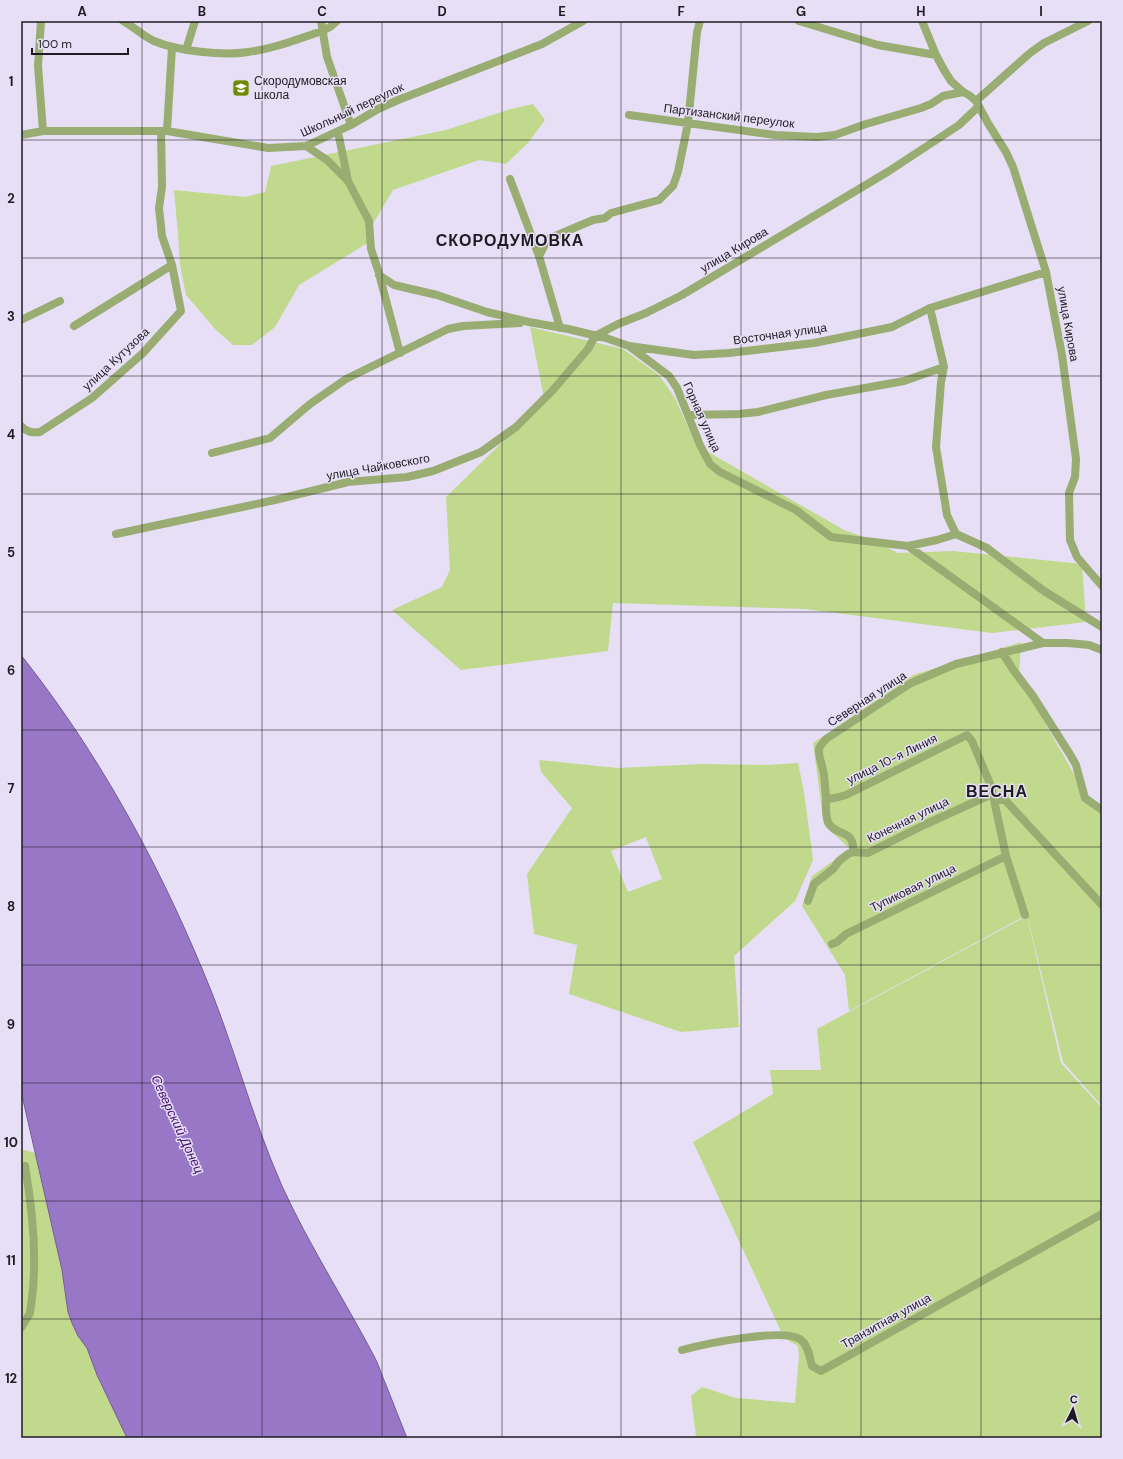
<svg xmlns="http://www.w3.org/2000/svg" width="1123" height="1459" viewBox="0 0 1123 1459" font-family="'DM Sans',sans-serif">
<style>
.green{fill:#c1d98c;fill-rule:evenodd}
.water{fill:#9977c7;stroke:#745b96}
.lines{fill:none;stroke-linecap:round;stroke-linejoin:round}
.minor{stroke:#99ac72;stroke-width:8}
.grid{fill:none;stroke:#1e1b23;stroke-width:1;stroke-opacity:0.55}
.labels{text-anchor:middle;stroke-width:3;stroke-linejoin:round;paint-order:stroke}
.poi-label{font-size:12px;fill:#1e1b23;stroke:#e7dff5;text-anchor:start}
.street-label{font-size:12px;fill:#1e1b23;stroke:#e7dff5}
.water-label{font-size:13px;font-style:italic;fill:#430d6f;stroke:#e7dff5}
.district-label{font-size:16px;font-weight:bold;letter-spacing:1px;fill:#1e1b23;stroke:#e7dff5}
.neatline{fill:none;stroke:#1e1b23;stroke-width:1.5}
.grid-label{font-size:13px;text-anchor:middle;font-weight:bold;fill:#1e1b23}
</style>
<rect width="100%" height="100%" fill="#e7dff5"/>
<!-- green -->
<path class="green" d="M533,104L545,120L528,143L506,164L479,160L393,190L371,227V241L299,285L275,327L252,345H233L216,330L186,295L180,265L178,234L174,190L245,197L265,192L271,166L446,130L511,109Z
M530,327L623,349L659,375L675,398L696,445L844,530L872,540L898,553L953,551L1082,564L1086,622L992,633L805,609L613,603L608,651L461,670L392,610L442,587L450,570L446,497L528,417L545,403Z
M1021,642L1019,677L1083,790L1102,815V1106L1063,1062L1027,915L849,1011L845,975L802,906L812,876L850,849L824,825L813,743L913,675Z
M539,760L617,768L702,764L767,765L798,763L804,792L813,860L795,901L734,956L739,1027L681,1032L569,994L577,945L534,934L527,874L572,808L541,772ZM646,837L662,879L628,892L611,851Z
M1027,916L1061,1063L1102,1108V1438H694L696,1437L691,1396L702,1387L736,1398L795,1403L799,1356L798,1346L784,1338L693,1142L773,1094L770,1070H821L817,1029Z
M21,1149L35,1153L62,1270L68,1312L72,1323L78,1336L87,1348L97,1375L127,1438H21Z"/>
<!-- water -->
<path class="water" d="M21,655C97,751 156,858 203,971C233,1041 251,1116 282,1186C309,1245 344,1299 374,1356C379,1365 382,1376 386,1385C393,1403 400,1420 407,1438H127L97,1375L87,1348L78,1336L72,1323L68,1312L62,1270L21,1091Z"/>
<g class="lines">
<!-- minor -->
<path class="minor" d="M41,21L38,66L43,131
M123,21C134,27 143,36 154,41C177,51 223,56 248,52C273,49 298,39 322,31L330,27L337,21
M321,21L327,57L351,125
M799,21L878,45L936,55
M922,21L936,55L944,70L951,81L963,92L969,95L976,101L989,125L1006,152L1013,167L1046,272L1062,355L1076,459L1075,477L1069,493L1070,540L1077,557L1102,586
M186,50L195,21
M976,101L1030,53L1044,43L1088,21
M629,115L775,135L817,137L835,135L866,124L921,108L931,104L943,96L963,92
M167,131L172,47
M338,132L348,181
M21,135L43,131H167L268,148L306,146L351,125L378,109L398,100L542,44L583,21
M306,146L327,160L348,181L369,221L371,249L378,270L400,353
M510,179L539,256L560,328
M539,256L548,239L593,220L605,218L611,213L659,200L673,186L678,172L688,123L697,32L700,21
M379,275L394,285L437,295L487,312L529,322L568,329L606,338L629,346L669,376L677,388L700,445L710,464L720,472L796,510L831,537L908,546L937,540L956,534
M930,308L944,367L941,382L936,447L947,515L956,534
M21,320L60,301
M74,326L172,265
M629,346L694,355L729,353L814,343L892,327L930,308L1046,272
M689,415L739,414L758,412L826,395L904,381L944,367
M21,426C27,432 31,433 40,432L92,398L143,353L181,311L172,265L162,236L159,208L162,187L161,131
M212,453L270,438L310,404L346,379L448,329L463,326L520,323
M116,534L275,500L348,482L407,477L433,471L481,452L516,427L553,390L588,349L595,336L618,324L646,313L682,295L889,171L959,125L979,106
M956,534L987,548L1044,591L1102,627
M908,546L1043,643
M1002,652L1014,671L1033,696L1071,756L1076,765L1085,798L1102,810
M826,799L835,798L846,795L967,735L972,741L991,786L1006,856L1025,915
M994,800H1005L1102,905
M853,852C855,828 835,837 828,822C825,814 826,805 826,797C825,788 825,779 823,770C822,764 818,755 819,749C820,745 824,742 826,739L911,683L956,664L1043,643H1068L1089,645L1102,650
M808,901L814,884L833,869L839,861L848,854L853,852L868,853L924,825L992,794
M832,944L837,942L846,934L1006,856
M21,1328L30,1313L31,1306C38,1260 33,1212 25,1166
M682,1350C704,1344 785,1327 801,1340C808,1345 810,1358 812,1366L821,1371L1102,1214"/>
</g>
<!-- grid -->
<path class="grid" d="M142,21V1438M262,21V1438M382,21V1438M502,21V1438M621,21V1438M741,21V1438M861,21V1438M981,21V1438M21,140H1102M21,258H1102M21,376H1102M21,494H1102M21,612H1102M21,730H1102M21,847H1102M21,965H1102M21,1083H1102M21,1201H1102M21,1319H1102"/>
<!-- icons -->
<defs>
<g id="school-square" transform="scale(0.9)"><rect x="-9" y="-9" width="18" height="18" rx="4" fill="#6e8a02" stroke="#e7dff5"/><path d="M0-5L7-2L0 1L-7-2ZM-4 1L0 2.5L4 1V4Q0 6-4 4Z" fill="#fff"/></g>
</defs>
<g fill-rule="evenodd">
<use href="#school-square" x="241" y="88"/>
</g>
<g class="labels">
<!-- poi labels -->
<g class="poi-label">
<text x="254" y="85">Скородумовская<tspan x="254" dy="14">школа</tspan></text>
</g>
<!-- street labels -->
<g class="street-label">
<text transform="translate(352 110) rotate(-25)" y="4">Школьный переулок</text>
<text transform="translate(729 116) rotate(7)" y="4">Партизанский переулок</text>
<text transform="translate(734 250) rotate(-31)" y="4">улица Кирова</text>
<text transform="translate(1068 324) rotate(80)" y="4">улица Кирова</text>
<text transform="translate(780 334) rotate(-8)" y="4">Восточная улица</text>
<text transform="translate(116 359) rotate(-43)" y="4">улица Кутузова</text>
<text transform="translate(702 417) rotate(66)" y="4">Горная улица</text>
<text transform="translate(378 467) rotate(-10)" y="4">улица Чайковского</text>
<text transform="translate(867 699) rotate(-33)" y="4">Северная улица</text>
<text transform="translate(892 759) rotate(-26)" y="4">улица 10-я Линия</text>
<text transform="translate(908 820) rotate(-26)" y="4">Конечная улица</text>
<text transform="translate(913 888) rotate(-26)" y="4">Тупиковая улица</text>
<text transform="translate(886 1321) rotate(-29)" y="4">Транзитная улица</text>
</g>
<!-- water labels -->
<g class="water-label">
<text transform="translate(178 1124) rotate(65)" y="5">Северский Донец</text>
</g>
<!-- district labels -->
<g class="district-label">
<text x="510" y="246">СКОРОДУМОВКА</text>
<text x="997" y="797">ВЕСНА</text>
</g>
</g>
<!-- border -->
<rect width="1123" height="1459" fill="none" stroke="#e7dff5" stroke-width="44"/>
<!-- north arrow -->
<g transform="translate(1073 1409) rotate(5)" stroke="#e7dff5" stroke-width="3" paint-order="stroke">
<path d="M0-3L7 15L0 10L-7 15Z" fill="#1e1b23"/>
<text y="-6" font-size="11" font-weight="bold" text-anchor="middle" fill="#1e1b23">С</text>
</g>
<!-- scale -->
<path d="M32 48v6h96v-6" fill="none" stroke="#1e1b23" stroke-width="2"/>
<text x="38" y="48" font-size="12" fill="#1e1b23" stroke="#e7dff5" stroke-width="3" paint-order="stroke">100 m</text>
<rect x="22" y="22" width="1079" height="1415" class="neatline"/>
<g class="grid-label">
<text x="82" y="16">A</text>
<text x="202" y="16">B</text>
<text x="322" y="16">C</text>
<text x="442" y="16">D</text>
<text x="562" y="16">E</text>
<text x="681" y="16">F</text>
<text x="801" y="16">G</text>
<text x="921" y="16">H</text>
<text x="1041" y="16">I</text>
<text x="11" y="86">1</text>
<text x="11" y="203">2</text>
<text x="11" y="321">3</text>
<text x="11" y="439">4</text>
<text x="11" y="557">5</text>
<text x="11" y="675">6</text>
<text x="11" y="793">7</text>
<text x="11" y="911">8</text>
<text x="11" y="1029">9</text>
<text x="11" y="1147">10</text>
<text x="11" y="1265">11</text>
<text x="11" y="1383">12</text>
</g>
</svg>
